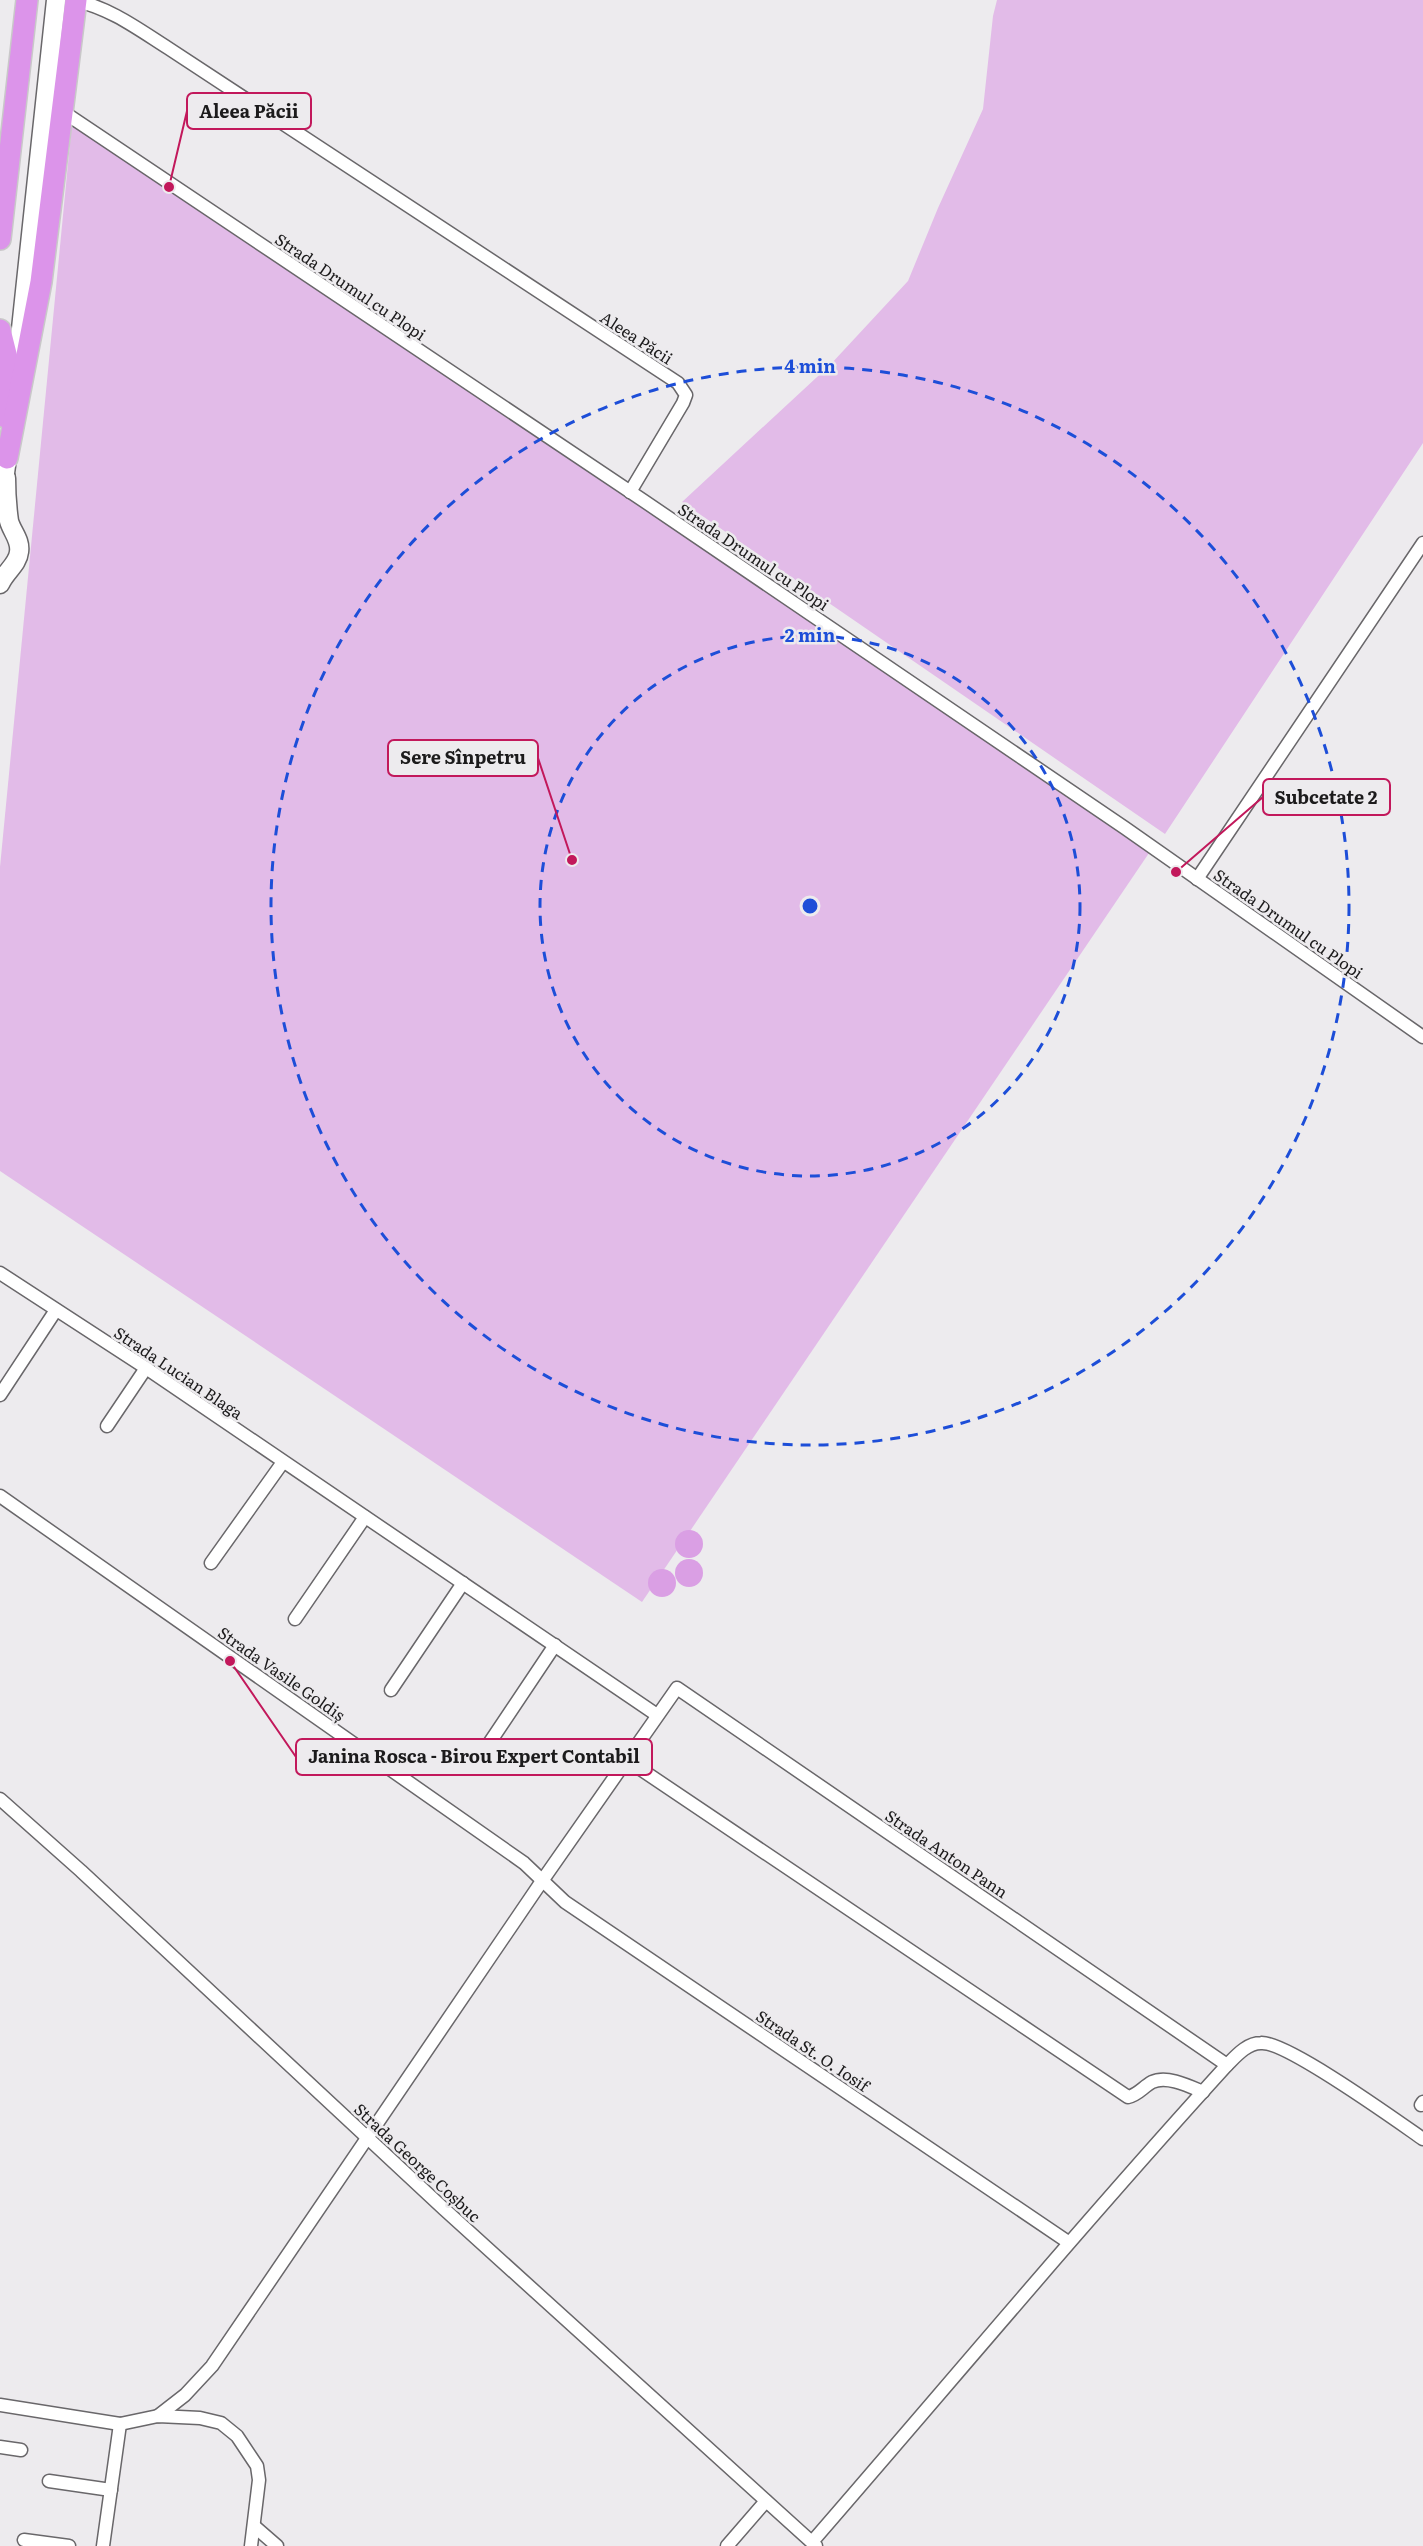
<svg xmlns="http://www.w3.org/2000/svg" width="1423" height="2546" viewBox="0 0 1423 2546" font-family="Literata,serif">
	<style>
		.grass { fill: #e2bbe8 }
		.water { fill: #da9fe4 }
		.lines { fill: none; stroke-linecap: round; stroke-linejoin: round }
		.minor-casing { stroke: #69676a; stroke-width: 15 }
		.secondary-casing { stroke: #69676a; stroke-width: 21 }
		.trunk-casing { stroke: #c9c8c9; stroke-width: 24 }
		.minor { stroke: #fff; stroke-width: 12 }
		.secondary { stroke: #fff; stroke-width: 18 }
		.trunk { stroke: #dc94ea; stroke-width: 21 }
		.ring { fill: none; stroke: #1d4ed8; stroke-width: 3; stroke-dasharray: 10 8 }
		.labels { text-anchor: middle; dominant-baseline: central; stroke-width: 5; stroke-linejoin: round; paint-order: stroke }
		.street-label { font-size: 16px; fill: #1c1b1c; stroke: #edebee }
		.centre { fill: #1d4ed8; stroke: #edebee; stroke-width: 3 }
		.ring-label { font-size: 18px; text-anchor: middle; font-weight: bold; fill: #1d4ed8; stroke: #edebee; stroke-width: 5; stroke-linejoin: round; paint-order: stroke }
		.leader { fill: none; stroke: #c2185b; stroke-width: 2 }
		.callout-dot { fill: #c2185b; stroke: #edebee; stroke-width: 2 }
		.callout { fill: #edebee; stroke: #c2185b; stroke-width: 2 }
		.callout-label { font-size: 18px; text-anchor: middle; font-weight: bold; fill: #1c1b1c }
	</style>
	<rect width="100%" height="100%" fill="#edebee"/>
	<g class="grass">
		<path d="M 997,0 L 1423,0 L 1423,443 L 1165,834 L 682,502 L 830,365 L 908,281 L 938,208 L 983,109 L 993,16 Z"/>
		<path d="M 73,112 L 1149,853 L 642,1602 L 0,1171 L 0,867 Z"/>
	</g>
	<g class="water">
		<circle cx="689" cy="1544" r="14"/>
		<circle cx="689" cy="1573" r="14"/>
		<circle cx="662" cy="1583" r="14"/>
	</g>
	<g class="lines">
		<defs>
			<g id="minor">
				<path d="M 76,1 C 109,7 141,31 168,48 L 678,383 L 686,395 L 683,403 L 630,492"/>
				<path d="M 62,111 L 644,501 L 1125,828 L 1423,1037"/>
				<path d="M 1197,879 L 1423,543"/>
				<path d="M 0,1273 L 146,1368 L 657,1715"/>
				<path d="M 0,1395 L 56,1310"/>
				<path d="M 107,1426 L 146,1368"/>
				<path d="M 0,1496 L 524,1863 L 565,1902 L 1068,2242"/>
				<path d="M 211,1563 L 283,1462"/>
				<path d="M 295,1619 L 365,1517"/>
				<path d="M 391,1690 L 463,1583"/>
				<path d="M 480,1757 L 555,1645"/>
				<path d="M 627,1760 L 1128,2097 C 1138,2095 1143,2087 1152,2082 C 1167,2075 1189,2086 1203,2092"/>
				<path d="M 0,1799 L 81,1871 L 444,2209 L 816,2546"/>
				<path d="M 1421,2105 L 1423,2102"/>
				<path d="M 0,2405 L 120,2424 L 158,2416 L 200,2418 L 221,2423 L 237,2436 L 257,2466 L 259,2480 L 251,2546"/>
				<path d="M 158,2416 L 185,2395 L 212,2366 L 542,1881 L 677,1688 L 1227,2065"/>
				<path d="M 0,2447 L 21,2450"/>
				<path d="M 49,2481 L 111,2490"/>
				<path d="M 254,2526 L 277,2546"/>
				<path d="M 24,2540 L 69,2546"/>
				<path d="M 812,2542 C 950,2383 1085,2221 1227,2065 C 1236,2056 1247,2043 1261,2043 C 1286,2041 1397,2121 1423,2139"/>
				<path d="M 103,2546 L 120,2424"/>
				<path d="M 727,2546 L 766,2501"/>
			</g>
			<g id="secondary">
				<path d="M 18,357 L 56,0"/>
				<path d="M 0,492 L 5,473 L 9,444"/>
				<path d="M 0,584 C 5,572 18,564 19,552 C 21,540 12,532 9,521 C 7,507 6,492 6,478"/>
			</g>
			<g id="trunk">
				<path d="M 0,239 L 27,0"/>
				<path d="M 0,330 L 7,358 L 7,418"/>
				<path d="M 7,458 L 41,282 L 76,0"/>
			</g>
		</defs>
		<use href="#minor" class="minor-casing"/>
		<use href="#secondary" class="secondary-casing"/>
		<use href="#trunk" class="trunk-casing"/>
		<use href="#minor" class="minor"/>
		<use href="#secondary" class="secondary"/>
		<use href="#trunk" class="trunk"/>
	</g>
	<g class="ring">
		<circle cx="810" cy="906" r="270"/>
		<circle cx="810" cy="906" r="539"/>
	</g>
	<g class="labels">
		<g class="street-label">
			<text transform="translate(351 286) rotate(34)">Strada Drumul cu Plopi</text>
			<text transform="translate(637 337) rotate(33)">Aleea Păcii</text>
			<text transform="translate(754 556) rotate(34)">Strada Drumul cu Plopi</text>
			<text transform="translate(1289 923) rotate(35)">Strada Drumul cu Plopi</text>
			<text transform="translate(179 1372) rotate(34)">Strada Lucian Blaga</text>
			<text transform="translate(282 1673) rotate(35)">Strada Vasile Goldiș</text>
			<text transform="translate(947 1853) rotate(34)">Strada Anton Pann</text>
			<text transform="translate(813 2050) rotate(34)">Strada St. O. Iosif</text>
			<text transform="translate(418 2162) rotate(43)">Strada George Coșbuc</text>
		</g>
	</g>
	<circle cx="810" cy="906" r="9" class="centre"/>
	<g class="ring-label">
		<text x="810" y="373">4 min</text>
		<text x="810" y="642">2 min</text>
	</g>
	<path class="leader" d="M169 187L187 111M572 860L538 758M1176 872L1263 797M230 1661L296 1757"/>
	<g class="callout-dot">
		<circle cx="169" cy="187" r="6"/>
		<circle cx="572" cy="860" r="6"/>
		<circle cx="1176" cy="872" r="6"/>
		<circle cx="230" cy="1661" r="6"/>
	</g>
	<g class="callout">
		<rect x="187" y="93" width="124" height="36" rx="6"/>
		<rect x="388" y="740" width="150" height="36" rx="6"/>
		<rect x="1263" y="779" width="127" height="36" rx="6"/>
		<rect x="296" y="1739" width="356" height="36" rx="6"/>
	</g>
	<g class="callout-label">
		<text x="249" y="118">Aleea Păcii</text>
		<text x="463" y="764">Sere Sînpetru</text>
		<text x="1326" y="804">Subcetate 2</text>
		<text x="474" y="1763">Janina Rosca - Birou Expert Contabil</text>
	</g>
</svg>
